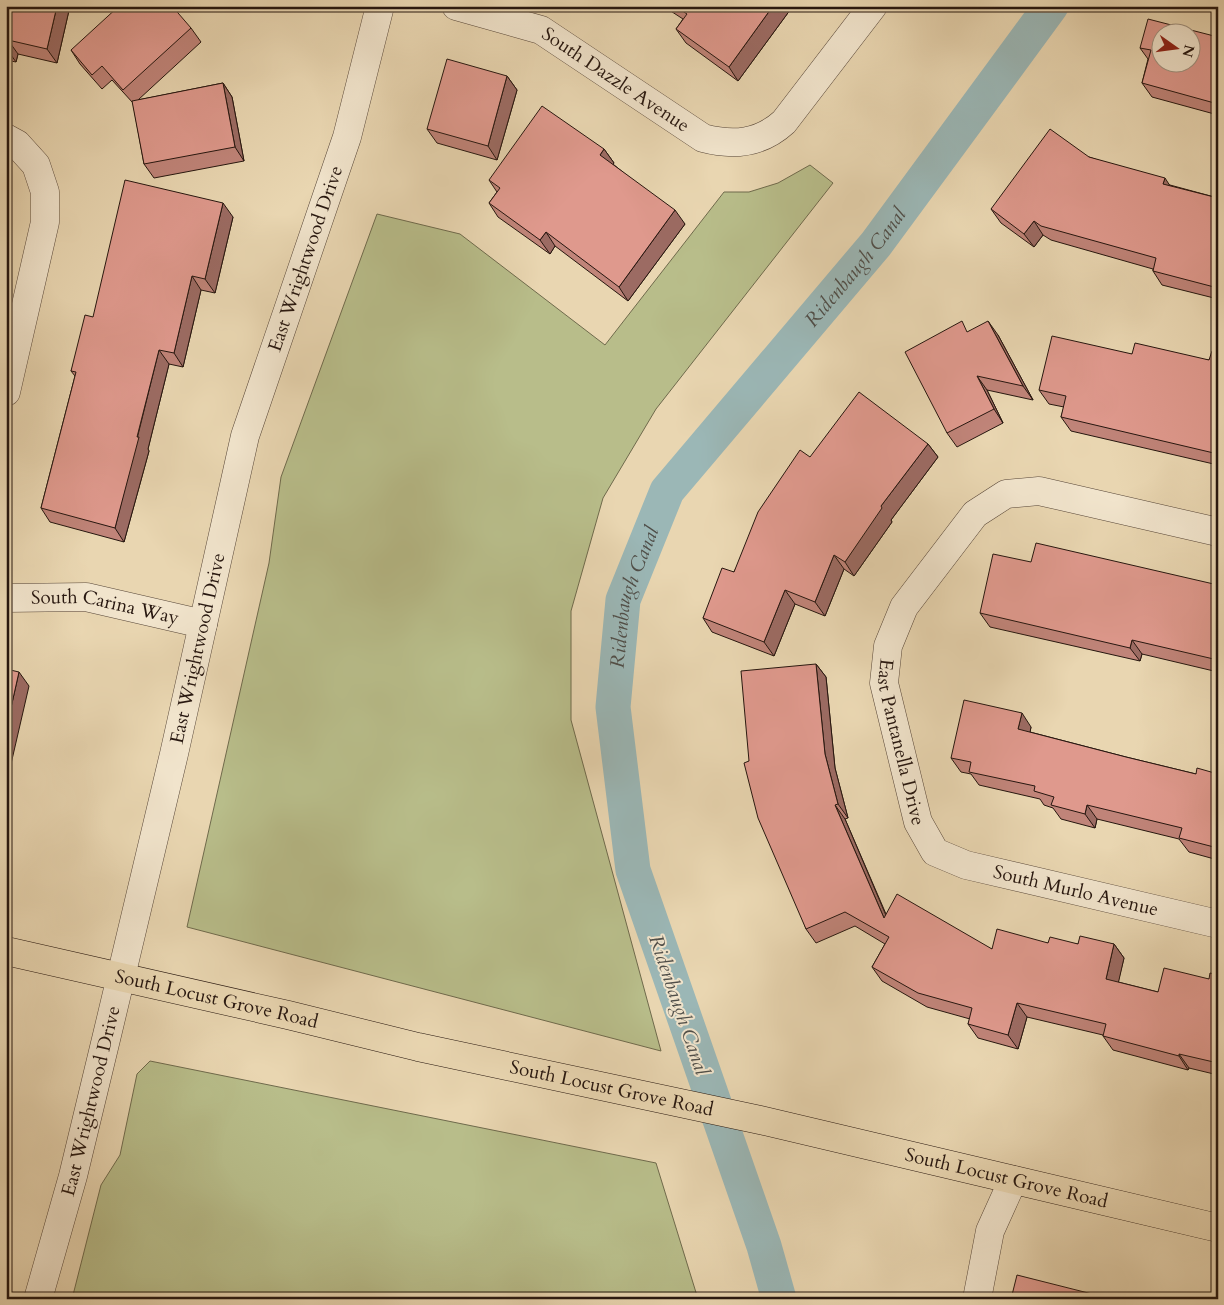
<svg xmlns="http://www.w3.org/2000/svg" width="1224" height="1305" viewBox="0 0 1224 1305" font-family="Cardo,serif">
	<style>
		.green { fill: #b8bd8a; stroke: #6f6a4c }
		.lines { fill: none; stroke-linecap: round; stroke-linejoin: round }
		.canal { stroke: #9bb7b6; stroke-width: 35 }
		.minor-casing { stroke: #574638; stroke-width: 29 }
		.major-casing { stroke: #26160f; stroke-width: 29 }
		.minor { stroke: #f1e4cc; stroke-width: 28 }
		.major { stroke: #e9d6b1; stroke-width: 28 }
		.wall { fill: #c08479; stroke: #26160f }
		.shaded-wall { fill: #9c6b63; stroke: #26160f }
		.building { fill: #df998d; stroke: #26160f; fill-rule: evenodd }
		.labels { text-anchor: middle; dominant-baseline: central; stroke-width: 4; stroke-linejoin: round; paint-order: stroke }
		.street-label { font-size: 19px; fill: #26160f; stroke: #f1e4cc }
		.water-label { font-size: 20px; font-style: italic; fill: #4f4e49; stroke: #f1e4cc }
	</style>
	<rect width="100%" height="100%" fill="#e9d6b1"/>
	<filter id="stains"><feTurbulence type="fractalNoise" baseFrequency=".004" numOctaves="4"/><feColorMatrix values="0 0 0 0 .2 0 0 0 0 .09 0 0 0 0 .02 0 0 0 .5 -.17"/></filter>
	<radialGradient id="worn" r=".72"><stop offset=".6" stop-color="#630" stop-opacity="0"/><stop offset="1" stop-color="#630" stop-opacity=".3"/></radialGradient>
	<g class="green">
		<path d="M 810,165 L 833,183 L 656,409 L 603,498 L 571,611 L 571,720 L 661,1051 L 187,927 L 269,563 L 281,477 L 377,214 L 460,234 L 605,345 L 724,192 L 749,192 L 778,183 Z"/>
		<path d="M 150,1061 L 656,1163 L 698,1299 L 72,1299 L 101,1185 L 120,1155 L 137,1074 Z"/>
	</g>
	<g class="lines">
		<path class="canal" id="s1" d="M 779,1299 L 764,1246 L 633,870 L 613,707 L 623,600 L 667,491 L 876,244 L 1051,6"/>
		<defs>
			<g id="minor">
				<path id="s2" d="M 456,6 L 541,30 L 703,138 C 733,146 760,144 784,122 L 873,6"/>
				<path d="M 6,138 L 17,144 L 36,165 L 45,192 L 45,222 L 6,392"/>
				<path id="s3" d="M 1218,532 L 1039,491 L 1006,494 L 975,514 L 904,607 L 888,646 L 884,683 L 918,822 L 935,852 L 966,865 L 1218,924"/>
				<path id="s4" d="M 6,598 L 86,597 L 203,624"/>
				<path id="s5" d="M 38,1299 L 73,1176 L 108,1031 L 174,754 L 245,436 L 347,137 L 380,6"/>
				<path d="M 977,1299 L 990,1231 L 1013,1180"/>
			</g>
			<g id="major">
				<path id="s6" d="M 6,951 L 288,1015 L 418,1047 L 760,1120 L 1218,1228"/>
			</g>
		</defs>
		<use href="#minor" class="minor-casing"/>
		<use href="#major" class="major-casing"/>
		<use href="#minor" class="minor"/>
		<use href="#major" class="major"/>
	</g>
	<g class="wall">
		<path d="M 6,6 L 70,6 L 57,63 L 18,54 L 16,62 L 6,60 Z"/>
		<path d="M 663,6 L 793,6 L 738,81 L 686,43 L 676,29 L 683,19 Z"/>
		<path d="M 191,28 L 201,42 L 138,100 L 223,83 L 232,97 L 244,161 L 154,178 L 144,164 L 133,103 L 112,80 L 102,89 L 80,64 L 71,50 Z"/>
		<path d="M 1218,37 L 1218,115 L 1152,97 L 1142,83 L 1148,59 L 1140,48 Z"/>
		<path d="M 507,76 L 517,90 L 497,160 L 437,143 L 427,129 Z"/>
		<path d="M 604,149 L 614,163 L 613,164 L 685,224 L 628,301 L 555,246 L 550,254 L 498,217 L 489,203 L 497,192 L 489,180 Z"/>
		<path d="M 1089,157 L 1170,185 L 1218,198 L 1218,299 L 1162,285 L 1153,271 L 1153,269 L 1051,240 L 1043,235 L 1034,247 L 1001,223 L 991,209 Z"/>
		<path d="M 233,217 L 215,293 L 201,290 L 183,367 L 169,364 L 148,449 L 149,451 L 124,542 L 50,522 L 41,508 L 75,376 L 71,371 L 93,317 Z"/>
		<path d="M 969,331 L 998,335 L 1033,400 L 987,390 L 1003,423 L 957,447 L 947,433 Z"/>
		<path d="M 1218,352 L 1218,465 L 1071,431 L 1061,417 L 1064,407 L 1049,404 L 1039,390 L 1132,354 L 1209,360 Z"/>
		<path d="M 928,444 L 938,457 L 891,520 L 892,522 L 854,576 L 844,569 L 825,616 L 795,604 L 774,656 L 712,632 L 703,618 L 810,457 Z"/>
		<path d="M 1218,585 L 1218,672 L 1142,654 L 1140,661 L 990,627 L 980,613 Z"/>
		<path d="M 816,664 L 826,677 L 835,768 L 848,818 L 845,819 L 886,914 L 992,949 L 1048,943 L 1078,944 L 1114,944 L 1124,958 L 1118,982 L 1158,992 L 1209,979 L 1218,975 L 1218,1075 L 1189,1068 L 1188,1070 L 1113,1050 L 1103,1036 L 1103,1035 L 1027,1017 L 1018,1049 L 978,1038 L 968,1024 L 970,1019 L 927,1007 L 882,981 L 872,967 L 885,944 L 855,926 L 816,943 L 806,929 L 749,761 Z"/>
		<path d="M 1031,727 L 1030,732 L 1126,757 L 1196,774 L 1218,774 L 1218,860 L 1189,852 L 1179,839 L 1097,819 L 1095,828 L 1061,819 L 1053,808 L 1044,805 L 1040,799 L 979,785 L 971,774 L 961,772 L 951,758 Z"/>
	</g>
	<g class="shaded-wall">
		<path d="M 57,6 L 70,6 L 57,63 L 47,49 Z"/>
		<path d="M 773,6 L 793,6 L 738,81 L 729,67 Z"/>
		<path d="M 8,40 L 18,54 L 16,62 L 6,48 Z"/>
		<path d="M 507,76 L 517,90 L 497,160 L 488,146 Z"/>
		<path d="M 223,83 L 232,97 L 244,161 L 235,147 Z"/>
		<path d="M 604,149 L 614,163 L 610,169 L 600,155 Z"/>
		<path d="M 1165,178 L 1174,192 L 1163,184 Z"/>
		<path d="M 223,203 L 233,217 L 215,293 L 205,279 Z"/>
		<path d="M 675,210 L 685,224 L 628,301 L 619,287 Z"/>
		<path d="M 1034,221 L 1043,235 L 1034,247 L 1024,234 Z"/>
		<path d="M 546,232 L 555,246 L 550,254 L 540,240 Z"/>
		<path d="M 192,276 L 201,290 L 183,367 L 174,353 Z"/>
		<path d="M 988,321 L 998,335 L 1033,400 L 1023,386 Z"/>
		<path d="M 159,350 L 169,364 L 148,449 L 149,451 L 124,542 L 115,528 Z"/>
		<path d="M 977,376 L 987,390 L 1003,423 L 994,409 Z"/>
		<path d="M 928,444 L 938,457 L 891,520 L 892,522 L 854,576 L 845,562 L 881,506 Z"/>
		<path d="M 834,555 L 844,569 L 825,616 L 815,602 Z"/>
		<path d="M 785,590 L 795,604 L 774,656 L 764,642 Z"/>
		<path d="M 1132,640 L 1142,654 L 1140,661 L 1130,648 Z"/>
		<path d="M 816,664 L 826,677 L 835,768 L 848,818 L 838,804 L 825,754 Z"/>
		<path d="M 19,672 L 29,686 L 8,777 L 6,774 L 6,730 Z"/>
		<path d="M 1022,713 L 1031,727 L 1028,743 L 1018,729 Z"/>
		<path d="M 835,805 L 845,819 L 893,932 L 884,918 Z"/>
		<path d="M 1087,805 L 1097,819 L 1095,828 L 1085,814 Z"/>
		<path d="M 1218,834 L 1218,853 L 1214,847 Z"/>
		<path d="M 1114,944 L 1124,958 L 1116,993 L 1106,979 Z"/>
		<path d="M 1017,1003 L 1027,1017 L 1018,1049 L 1008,1035 Z"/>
		<path d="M 1179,1054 L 1189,1068 L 1188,1070 L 1179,1056 Z"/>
	</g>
	<g class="building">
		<path d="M 6,6 L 57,6 L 47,49 L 8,40 L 6,48 Z"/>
		<path d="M 119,6 L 172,6 L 191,28 L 123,90 L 102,66 L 92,75 L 71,50 Z"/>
		<path d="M 675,6 L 773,6 L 729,67 L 676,29 L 687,14 Z"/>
		<path d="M 1148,19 L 1218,37 L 1218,104 L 1142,83 L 1151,50 L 1140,48 ZM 1162,32 L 1192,32 L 1192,62 L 1162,62 Z"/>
		<path d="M 447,59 L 507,76 L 488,146 L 427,129 Z"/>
		<path d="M 223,83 L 235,147 L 144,164 L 132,101 Z"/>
		<path d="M 542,106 L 604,149 L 600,155 L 675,210 L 619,287 L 546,232 L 540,240 L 489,203 L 500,188 L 489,180 Z"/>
		<path d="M 1050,129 L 1089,157 L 1165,178 L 1163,184 L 1218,198 L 1218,288 L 1153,271 L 1156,258 L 1041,226 L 1034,221 L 1024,234 L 991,209 Z"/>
		<path d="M 125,180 L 223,203 L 205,279 L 192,276 L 174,353 L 159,350 L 137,437 L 139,437 L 115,528 L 41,508 L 76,372 L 71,371 L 85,315 L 93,317 Z"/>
		<path d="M 962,321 L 967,332 L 988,321 L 1023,386 L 977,376 L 994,409 L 947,433 L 905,352 Z"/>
		<path d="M 1052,336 L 1132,354 L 1135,343 L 1209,360 L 1212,351 L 1218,352 L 1218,454 L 1061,417 L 1066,396 L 1039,390 Z"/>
		<path d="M 859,392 L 928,444 L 881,506 L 882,508 L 845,562 L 834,555 L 815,602 L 785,590 L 764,642 L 703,618 L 722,568 L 734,572 L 758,512 L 800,450 L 810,457 Z"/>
		<path d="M 1036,543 L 1218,585 L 1218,660 L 1132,640 L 1130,648 L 980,613 L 993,554 L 1031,562 Z"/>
		<path d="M 816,664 L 825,754 L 838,804 L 835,805 L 884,918 L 897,894 L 992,949 L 997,929 L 1048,943 L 1050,937 L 1078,944 L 1080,936 L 1114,944 L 1106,979 L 1158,992 L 1164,968 L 1209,979 L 1210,973 L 1218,975 L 1218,1063 L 1179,1054 L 1179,1056 L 1103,1036 L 1106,1024 L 1017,1003 L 1008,1035 L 968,1024 L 972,1008 L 918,993 L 872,967 L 889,937 L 845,912 L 806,929 L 758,818 L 744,763 L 749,761 L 741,671 Z"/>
		<path d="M 6,669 L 19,672 L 6,730 Z"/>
		<path d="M 964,700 L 1022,713 L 1018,729 L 1126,757 L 1196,774 L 1197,768 L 1218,774 L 1218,834 L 1214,847 L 1179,838 L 1182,828 L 1087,805 L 1085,814 L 1051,805 L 1054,797 L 1034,791 L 1035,786 L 969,772 L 971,762 L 951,758 Z"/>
		<path d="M 1017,1275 L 1112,1299 L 1011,1299 Z"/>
	</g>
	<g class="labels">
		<g class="street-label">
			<text stroke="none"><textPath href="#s2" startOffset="178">South Dazzle Avenue</textPath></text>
			<text stroke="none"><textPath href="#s5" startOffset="1075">East Wrightwood Drive</textPath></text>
			<text stroke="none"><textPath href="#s4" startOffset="100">South Carina Way</textPath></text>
			<text stroke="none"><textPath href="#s5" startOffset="670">East Wrightwood Drive</textPath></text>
			<text stroke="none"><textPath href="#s3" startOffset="511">East Pantanella Drive</textPath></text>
			<text stroke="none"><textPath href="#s3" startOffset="774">South Murlo Avenue</textPath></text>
			<text stroke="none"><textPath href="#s6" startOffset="216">South Locust Grove Road</textPath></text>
			<text stroke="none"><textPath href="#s6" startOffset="621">South Locust Grove Road</textPath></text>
			<text stroke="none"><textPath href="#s5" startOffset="205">East Wrightwood Drive</textPath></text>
			<text stroke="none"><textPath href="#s6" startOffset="1026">South Locust Grove Road</textPath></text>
		</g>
		<g class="water-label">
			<text stroke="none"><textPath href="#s1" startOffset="1135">Ridenbaugh Canal</textPath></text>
			<text stroke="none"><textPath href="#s1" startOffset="730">Ridenbaugh Canal</textPath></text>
			<text transform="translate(679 1005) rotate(71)">Ridenbaugh Canal</text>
		</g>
	</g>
	<rect width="1224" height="1305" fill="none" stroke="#e9d6b1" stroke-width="25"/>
	<rect x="8" y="8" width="1209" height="1290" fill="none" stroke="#26160f" stroke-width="2.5"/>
	<rect x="12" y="12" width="1199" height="1280" fill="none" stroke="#26160f"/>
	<g transform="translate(1176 48) rotate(104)"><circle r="24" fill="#f1e4cc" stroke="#a09280"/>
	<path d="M0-4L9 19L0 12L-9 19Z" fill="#8f2418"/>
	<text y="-8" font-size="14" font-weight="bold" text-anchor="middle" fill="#26160f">N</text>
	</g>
	<rect width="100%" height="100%" filter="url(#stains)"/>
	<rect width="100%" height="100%" fill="url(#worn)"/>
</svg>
